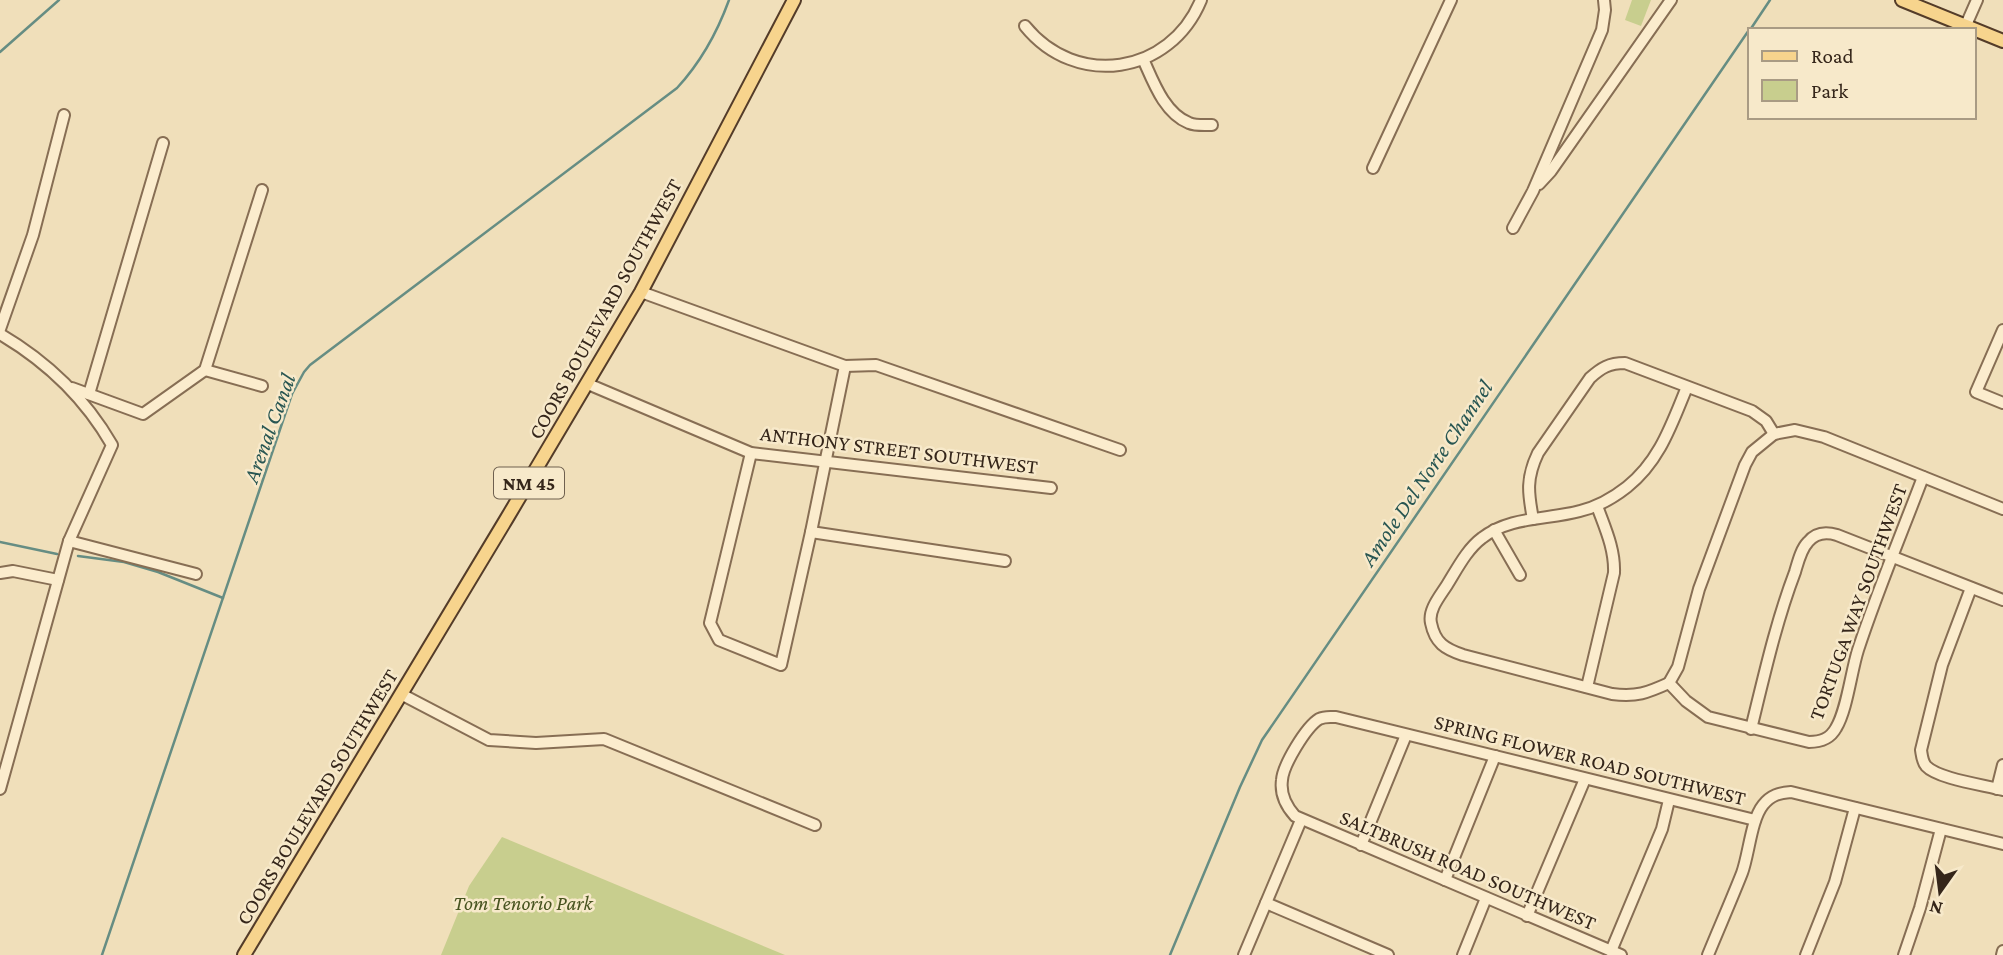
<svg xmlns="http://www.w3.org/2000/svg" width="2003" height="955" viewBox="0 0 2003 955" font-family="'Crimson Pro',serif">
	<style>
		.green { fill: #c8ce8e }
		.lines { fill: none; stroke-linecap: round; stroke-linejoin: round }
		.stream { stroke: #668d83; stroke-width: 2.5 }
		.minor-casing { stroke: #876e54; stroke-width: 14 }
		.major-casing { stroke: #543c29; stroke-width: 16 }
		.minor { stroke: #fbeccd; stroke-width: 10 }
		.major { stroke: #f7d48d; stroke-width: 12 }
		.labels { text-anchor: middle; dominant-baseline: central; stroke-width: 5; stroke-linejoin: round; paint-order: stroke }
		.shield { fill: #f7e9ca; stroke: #6f604f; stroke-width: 2 }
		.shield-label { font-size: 19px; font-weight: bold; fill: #35261a }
		.street-label { font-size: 21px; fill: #35261a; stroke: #f7e9ca }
		.park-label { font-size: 21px; font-style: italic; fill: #47531f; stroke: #f7e9ca }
		.water-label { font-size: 23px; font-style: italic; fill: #285652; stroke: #f7e9ca }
	</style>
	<rect width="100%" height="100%" fill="#f0dfba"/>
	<g class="green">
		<path d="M 1632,0 L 1651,0 L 1641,26 L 1625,20 Z"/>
		<path d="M 502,837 L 785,955 L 441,955 L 469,886 Z"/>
	</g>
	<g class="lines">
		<g class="stream">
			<path d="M 1750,30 L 1770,0"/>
			<path d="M 0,52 L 59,0"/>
			<path d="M 0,542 L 57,554"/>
			<path d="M 78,556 L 124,562 L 158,572 L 223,598"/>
			<path d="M 102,955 L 292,394 L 304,372 L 310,365 L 677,88 C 701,62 717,33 729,0"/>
			<path d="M 1170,955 L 1240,787 L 1262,740 L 1749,30"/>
		</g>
		<defs>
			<g id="minor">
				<path d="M 1966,25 L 1977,0"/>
				<path d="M 1025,26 C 1076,89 1170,75 1201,0"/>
				<path d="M 1143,59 C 1153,81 1164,113 1189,123 C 1196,126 1205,125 1212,125"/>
				<path d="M 1373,168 L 1451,0"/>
				<path d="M 1539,184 L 1551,171 L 1671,0"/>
				<path d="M 1513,228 L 1533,191 L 1602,30 L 1605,10 L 1604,0"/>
				<path d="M 641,292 L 845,366 L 876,365 L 1120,450"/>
				<path d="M 0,329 L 33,235 L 64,115"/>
				<path d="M 2003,330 L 1976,392 L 2003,403"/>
				<path d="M 0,334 C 46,361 85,398 112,445 L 69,541 L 0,789"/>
				<path d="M 205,370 L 262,386"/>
				<path d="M 588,384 L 751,453 L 1051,488"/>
				<path d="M 72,388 L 143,414 L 205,370 L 262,190"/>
				<path d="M 89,394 L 163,143"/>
				<path d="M 751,453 L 710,623 L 719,640 L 781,665 L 811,532 L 845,366"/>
				<path d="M 1533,519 C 1528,493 1526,478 1538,453 L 1590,378 C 1601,368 1609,363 1625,363 L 1752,411 L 1766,421 L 1774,434 L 1795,430 L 1824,437 L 2003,509"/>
				<path d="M 1494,530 L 1520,575"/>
				<path d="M 811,532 L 1005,561"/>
				<path d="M 69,541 L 196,574"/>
				<path d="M 0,573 L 13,571 L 58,580"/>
				<path d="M 1971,588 L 1942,665 L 1921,750 C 1922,756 1922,761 1926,766 C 1938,779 1985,785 2003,790"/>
				<path d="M 1669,683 C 1647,693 1637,697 1612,694 L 1463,655 C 1445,649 1435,643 1431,623 C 1428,610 1440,596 1447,585 C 1457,569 1467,549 1482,538 C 1510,516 1547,520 1580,511 C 1597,507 1613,498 1627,487 C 1660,461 1672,423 1687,387"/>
				<path d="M 1669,683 L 1686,701 L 1708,717 L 1809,742 C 1821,742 1830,739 1836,728 C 1847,710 1851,672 1858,650 C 1877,592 1901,535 1923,477"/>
				<path d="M 1669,683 L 1678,667 L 1699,589 L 1745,465 L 1752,452 L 1774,434"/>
				<path d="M 1587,687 L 1614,573 C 1615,549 1605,528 1597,506"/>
				<path d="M 401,694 L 489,740 L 536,743 L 604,739 L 815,825"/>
				<path d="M 1751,729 C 1764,676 1776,622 1795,572 C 1798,562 1801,549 1808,542 C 1816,532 1827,532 1837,535 L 2003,600"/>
				<path d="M 1997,789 L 2003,765"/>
				<path d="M 1361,845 L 1406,735"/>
				<path d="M 1445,880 L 1495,756"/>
				<path d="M 1266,903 L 1388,955"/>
				<path d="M 1527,916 L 1585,779"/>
				<path d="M 1611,951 L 1662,829 L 1669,800"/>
				<path d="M 1244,955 L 1301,820"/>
				<path d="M 1463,955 L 1486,898"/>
				<path d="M 1621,955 L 1295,816 C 1286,806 1280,794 1282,780 C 1283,765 1306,727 1319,719 C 1325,716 1329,717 1336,717 L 1755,820"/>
				<path d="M 1708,955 C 1719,928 1731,901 1742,873 C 1749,854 1751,820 1763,805 C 1771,795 1779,793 1791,792 L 2003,844"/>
				<path d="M 1806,955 L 1835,882 L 1855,808"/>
				<path d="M 1904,955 L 1920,908 L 1941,829"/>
				<path d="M 2002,955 L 2003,951"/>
			</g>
			<g id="major">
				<path d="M 1902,0 L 2003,41"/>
				<path d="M 244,955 L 507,518 L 641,292 L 794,0"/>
			</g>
		</defs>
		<use href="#minor" class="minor-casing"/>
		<use href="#major" class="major-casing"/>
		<use href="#minor" class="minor"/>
		<use href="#major" class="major"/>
	</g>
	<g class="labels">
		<rect class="shield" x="494" y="467.5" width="70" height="31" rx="5"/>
		<g class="shield-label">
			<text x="529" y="483">NM 45</text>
		</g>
		<g class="street-label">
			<text transform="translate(605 309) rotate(-61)">COORS BOULEVARD SOUTHWEST</text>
			<text transform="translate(899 450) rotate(7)">ANTHONY STREET SOUTHWEST</text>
			<text transform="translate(1858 602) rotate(-70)">TORTUGA WAY SOUTHWEST</text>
			<text transform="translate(1590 760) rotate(14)">SPRING FLOWER ROAD SOUTHWEST</text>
			<text transform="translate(317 797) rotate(-59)">COORS BOULEVARD SOUTHWEST</text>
			<text transform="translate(1468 870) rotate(23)">SALTBRUSH ROAD SOUTHWEST</text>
		</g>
		<g class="park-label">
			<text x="523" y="903">Tom Tenorio Park</text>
		</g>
		<g class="water-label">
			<text transform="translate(269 428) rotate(-70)">Arenal Canal</text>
			<text transform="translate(1426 473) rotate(-56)">Amole Del Norte Channel</text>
		</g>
	</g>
	<rect x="1748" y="28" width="228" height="91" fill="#f7e9ca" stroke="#a99b84" stroke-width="2"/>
	<rect x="1762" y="51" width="35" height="10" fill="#f7d48d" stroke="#a99b84" stroke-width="2"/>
	<text x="1811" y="63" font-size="21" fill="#35261a">Road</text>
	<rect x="1762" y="80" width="35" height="21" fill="#c8ce8e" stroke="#a99b84" stroke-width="2"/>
	<text x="1811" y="98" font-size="21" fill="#35261a">Park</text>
	<g transform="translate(1940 892) rotate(194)" stroke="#f7e9ca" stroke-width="5" paint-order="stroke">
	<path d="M0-5L12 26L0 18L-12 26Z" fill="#35261a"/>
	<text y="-10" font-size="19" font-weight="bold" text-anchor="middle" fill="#35261a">N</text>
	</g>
</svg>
